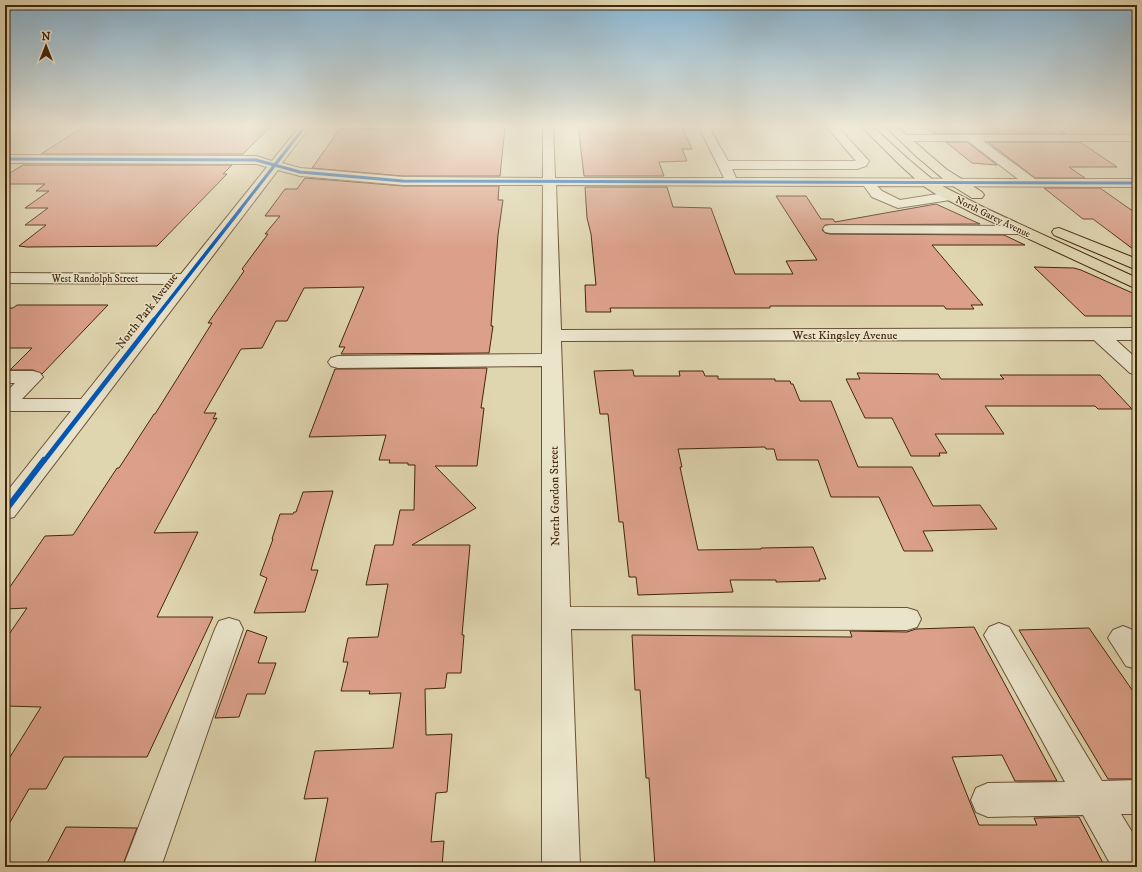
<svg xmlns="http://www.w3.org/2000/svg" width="1142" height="872" viewBox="0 0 1142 872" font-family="'IM FELL DW Pica',serif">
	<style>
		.building { fill: #dca08a; stroke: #44260d }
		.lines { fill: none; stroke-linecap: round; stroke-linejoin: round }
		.minor-casing { stroke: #6b5236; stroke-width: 2 }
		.major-casing { stroke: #44260d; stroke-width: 2 }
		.minor { fill: #eae4cb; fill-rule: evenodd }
		.major { fill: #dfd5af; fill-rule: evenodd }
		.cycleway-far3-casing { stroke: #eae4cb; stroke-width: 4.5 }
		.cycleway-far2-casing { stroke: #eae4cb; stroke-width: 5.5 }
		.cycleway-far1-casing { stroke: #eae4cb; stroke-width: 7 }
		.cycleway-casing { stroke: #eae4cb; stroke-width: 8 }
		.cycleway-far3 { stroke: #0057b8; stroke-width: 3 }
		.cycleway-far2 { stroke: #0057b8; stroke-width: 3.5 }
		.cycleway-far1 { stroke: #0057b8; stroke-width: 4.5 }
		.cycleway { stroke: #0057b8; stroke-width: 6 }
		.labels { text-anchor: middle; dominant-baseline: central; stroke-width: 3; stroke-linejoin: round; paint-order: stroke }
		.far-street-label { font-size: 10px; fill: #44260d; stroke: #eae4cb }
		.street-label { font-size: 12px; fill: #44260d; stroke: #eae4cb }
	</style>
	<rect width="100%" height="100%" fill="#dfd5af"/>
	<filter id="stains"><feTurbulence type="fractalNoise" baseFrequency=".005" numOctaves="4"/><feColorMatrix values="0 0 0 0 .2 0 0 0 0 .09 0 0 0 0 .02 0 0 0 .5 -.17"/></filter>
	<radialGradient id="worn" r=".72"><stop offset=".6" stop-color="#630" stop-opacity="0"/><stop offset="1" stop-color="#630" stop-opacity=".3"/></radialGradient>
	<g class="building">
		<path d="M 135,125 L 272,125 L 243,154 L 41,154 L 83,127 L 133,126 Z"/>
		<path d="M 578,125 L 672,125 L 672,127 L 682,127 L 692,149 L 682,149 L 687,161 L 659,162 L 664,176 L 584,176 Z"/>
		<path d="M 923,125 L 1052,125 L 1066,134 L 935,134 Z"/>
		<path d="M 505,127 L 500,176 L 403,176 L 312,168 L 340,129 Z"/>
		<path d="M 946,142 L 967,142 L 997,165 L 972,163 Z"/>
		<path d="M 988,142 L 1080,142 L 1117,167 L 1069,167 L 1085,178 L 1035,178 Z"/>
		<path d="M 23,165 L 232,165 L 223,174 L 227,174 L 157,246 L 27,247 L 19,246 L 46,225 L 25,225 L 48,208 L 25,208 L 49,191 L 36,191 L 45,184 L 5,184 L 5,176 Z"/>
		<path d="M 305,178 L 403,186 L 499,186 L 498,200 L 503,200 L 498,235 L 491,326 L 493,326 L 489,353 L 341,354 L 345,347 L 339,347 L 364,287 L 304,288 L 287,321 L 276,321 L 262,348 L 241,349 L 204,413 L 216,413 L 213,419 L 217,418 L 154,533 L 198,532 L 157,617 L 213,617 L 147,757 L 64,757 L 46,789 L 29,789 L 5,831 L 5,757 L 10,757 L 41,707 L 5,706 L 5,640 L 27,608 L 5,609 L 5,594 L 45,536 L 73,535 L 117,468 L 119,468 L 154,414 L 155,414 L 212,323 L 208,323 L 244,271 L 242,269 L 268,234 L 265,234 L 280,216 L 265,216 L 285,189 L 297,189 Z"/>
		<path d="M 585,187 L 667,187 L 673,207 L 711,208 L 735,274 L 793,274 L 786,261 L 817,260 L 776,196 L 806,196 L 821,219 L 833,219 L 835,222 L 936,204 L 980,224 L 825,225 L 822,230 L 825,233 L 830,234 L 1004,235 L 1025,245 L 932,245 L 983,305 L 971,305 L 974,309 L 946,309 L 944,306 L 770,306 L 770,308 L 610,308 L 611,312 L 586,312 L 585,285 L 596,285 L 591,234 L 587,218 Z"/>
		<path d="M 1044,188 L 1100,188 L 1137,214 L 1137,252 L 1093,219 L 1083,219 Z"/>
		<path d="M 1034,267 L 1074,268 L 1081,270 L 1137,295 L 1137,316 L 1085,316 Z"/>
		<path d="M 17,305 L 108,305 L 42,374 L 33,370 L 10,370 L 32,348 L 5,348 L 5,308 L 13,308 Z"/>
		<path d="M 487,368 L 481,408 L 484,408 L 477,466 L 435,466 L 476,508 L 412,545 L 470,545 L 462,635 L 464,635 L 461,673 L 447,673 L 445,688 L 425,689 L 426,735 L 452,734 L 447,792 L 436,793 L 431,842 L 444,841 L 442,867 L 314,867 L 328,798 L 304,799 L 315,751 L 393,748 L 401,693 L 369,694 L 370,691 L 341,691 L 348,662 L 343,662 L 348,638 L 378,637 L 388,584 L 366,585 L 375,545 L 393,545 L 400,510 L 414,510 L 415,465 L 408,465 L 408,463 L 389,463 L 390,460 L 379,460 L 386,435 L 309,437 L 335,369 Z"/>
		<path d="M 633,370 L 634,376 L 680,376 L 679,371 L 703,371 L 705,376 L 718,376 L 718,379 L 775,379 L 775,381 L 790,381 L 791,384 L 793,384 L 800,401 L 831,401 L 858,467 L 912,467 L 933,506 L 980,505 L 997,529 L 923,531 L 933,551 L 904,551 L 879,497 L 831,497 L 818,460 L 777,460 L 774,449 L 766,449 L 765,447 L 678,449 L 682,467 L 680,467 L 698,550 L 761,549 L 761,548 L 813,547 L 826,579 L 819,579 L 820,581 L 776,582 L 776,580 L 730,580 L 733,592 L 638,595 L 636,577 L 629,577 L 623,522 L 619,522 L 608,414 L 600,414 L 594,371 Z"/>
		<path d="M 857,373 L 938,374 L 941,379 L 1004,379 L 1000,375 L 1100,375 L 1132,409 L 1098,409 L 1095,406 L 985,406 L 1004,434 L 935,434 L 947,453 L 939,453 L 940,456 L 911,456 L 892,418 L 865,418 L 846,379 L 860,379 Z"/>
		<path d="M 333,491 L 311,570 L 318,570 L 305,612 L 254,613 L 267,578 L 260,575 L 273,539 L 272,539 L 280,514 L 293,514 L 294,512 L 296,512 L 303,492 Z"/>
		<path d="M 974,627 L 1057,781 L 1015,781 L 1002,755 L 952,757 L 979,825 L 1037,825 L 1034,818 L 1079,817 L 1105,867 L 655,867 L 649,778 L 646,778 L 640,690 L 635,690 L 632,635 L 852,637 L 850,631 L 907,632 L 916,629 Z"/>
		<path d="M 1089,628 L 1137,697 L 1137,779 L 1108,779 L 1019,630 Z"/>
		<path d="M 247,630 L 267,637 L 258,663 L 276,663 L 265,694 L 247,694 L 239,717 L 215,718 Z"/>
		<path d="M 66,827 L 137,828 L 122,867 L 45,867 Z"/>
	</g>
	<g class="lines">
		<defs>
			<g id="minor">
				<path d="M 301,125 L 311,125 L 282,163 L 300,168 L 403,177 L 543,178 L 543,125 L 553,125 L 555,178 L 724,178 L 698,125 L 708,125 L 728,161 L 856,161 L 825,125 L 836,125 L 869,161 L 866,166 L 857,169 L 732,169 L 736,178 L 1018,179 L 968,141 L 904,141 L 900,140 L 898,138 L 900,136 L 904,135 L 1137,135 L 1137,141 L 983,141 L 1035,179 L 1137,179 L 1137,187 L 877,186 L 882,191 L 900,200 L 950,192 L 955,193 L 957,196 L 955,199 L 950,200 L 898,208 L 872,197 L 864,186 L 556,185 L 561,330 L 1137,328 L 1137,340 L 1116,340 L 1137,359 L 1137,375 L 1130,373 L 1094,340 L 561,341 L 570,607 L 907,608 L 917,611 L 921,619 L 917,627 L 907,630 L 571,629 L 580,867 L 542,867 L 542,366 L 338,368 L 331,366 L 328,362 L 331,358 L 338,356 L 542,354 L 543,185 L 403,185 L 300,176 L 278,170 L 14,517 L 5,519 L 5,494 L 71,411 L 5,411 L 5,393 L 15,383 L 5,383 L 5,371 L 33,371 L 40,373 L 43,377 L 22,399 L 81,399 L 173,284 L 5,283 L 5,273 L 181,274 L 267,167 L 256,164 L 5,163 L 5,155 L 256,156 L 272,161 Z"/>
				<path d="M 830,225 L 1021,226 L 1026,227 L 1028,230 L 1026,233 L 1021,234 L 830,233 L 825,232 L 823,229 L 825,226 Z"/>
				<path d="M 229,618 L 239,621 L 243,629 L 161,867 L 123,867 L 215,629 L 219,621 Z"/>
				<path d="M 999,623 L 1009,627 L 1102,781 L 1137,780 L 1137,814 L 1121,814 L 1137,840 L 1137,867 L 1112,867 L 1083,815 L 988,817 L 976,812 L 971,800 L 976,788 L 988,783 L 1065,782 L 984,635 L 989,627 Z"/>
				<path d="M 1123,626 L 1133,630 L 1137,635 L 1137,669 L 1126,666 L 1108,638 L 1113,630 Z"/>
			</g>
			<g id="major">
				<path d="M 860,125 L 871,125 L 908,159 L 932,179 L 944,187 L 985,208 L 1137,278 L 1137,289 L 975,214 L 934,193 L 922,185 L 900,165 Z"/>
				<path d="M 884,125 L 895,125 L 946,169 L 982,192 L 984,195 L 982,198 L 972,198 L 948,183 L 916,156 Z"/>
				<path d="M 1059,228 L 1137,259 L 1137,270 L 1054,235 L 1052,232 L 1054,229 Z"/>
			</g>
		</defs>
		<use href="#minor" class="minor-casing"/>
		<use href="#major" class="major-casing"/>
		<use href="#minor" class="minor"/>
		<use href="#major" class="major"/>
		<defs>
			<g id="cycleway-far3">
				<path d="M 5,159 L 256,160 L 300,172 L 403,181 L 1137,183"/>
				<path d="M 239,211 L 306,125"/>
			</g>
			<path id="cycleway-far2" d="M 153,321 L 240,210"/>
			<path id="cycleway-far1" d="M 44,461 L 154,320"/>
			<path id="cycleway" d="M 5,511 L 44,460"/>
		</defs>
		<use href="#cycleway-far3" class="cycleway-far3-casing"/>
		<use href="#cycleway-far2" class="cycleway-far2-casing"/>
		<use href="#cycleway-far1" class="cycleway-far1-casing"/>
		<use href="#cycleway" class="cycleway-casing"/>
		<use href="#cycleway-far3" class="cycleway-far3"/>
		<use href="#cycleway-far2" class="cycleway-far2"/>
		<use href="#cycleway-far1" class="cycleway-far1"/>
		<use href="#cycleway" class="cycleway"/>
	</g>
	<linearGradient id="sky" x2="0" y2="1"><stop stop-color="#87b5d3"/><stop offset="0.51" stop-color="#f1ecdb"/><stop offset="1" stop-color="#f1ecdb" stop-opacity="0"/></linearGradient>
	<rect width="1142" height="247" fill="url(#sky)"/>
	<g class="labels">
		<g class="far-street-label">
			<text transform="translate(993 217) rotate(26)">North Garey Avenue</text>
			<text x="95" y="279">West Randolph Street</text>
		</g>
		<g class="street-label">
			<text transform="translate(147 311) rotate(-52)">North Park Avenue</text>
			<text x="845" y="335">West Kingsley Avenue</text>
			<text transform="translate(555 496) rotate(-91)">North Gordon Street</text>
		</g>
	</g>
	<rect width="1142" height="872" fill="none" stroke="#dfd5af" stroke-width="20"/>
	<rect x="6" y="6" width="1130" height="860" fill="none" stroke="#44260d" stroke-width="2"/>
	<rect x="10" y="10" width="1122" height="852" fill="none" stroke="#44260d"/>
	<g transform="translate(46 46)" stroke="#eae4cb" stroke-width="3" paint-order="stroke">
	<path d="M0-3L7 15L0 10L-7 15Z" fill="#44260d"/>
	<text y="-6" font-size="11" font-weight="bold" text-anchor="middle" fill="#44260d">N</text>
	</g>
	<rect width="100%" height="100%" filter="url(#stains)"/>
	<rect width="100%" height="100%" fill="url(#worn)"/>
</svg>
